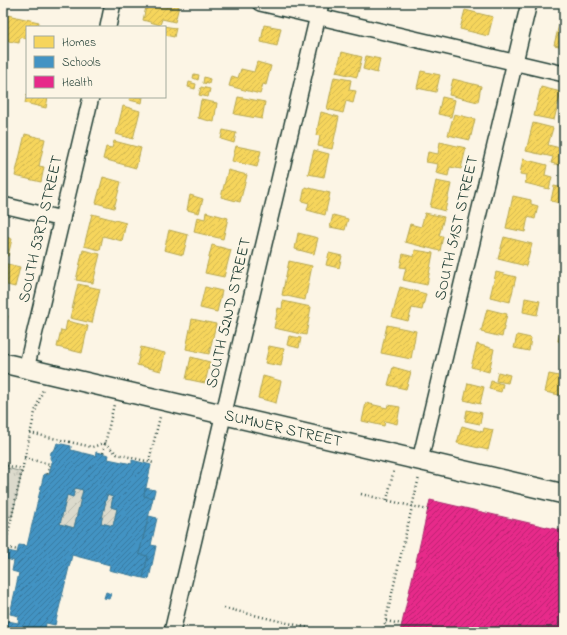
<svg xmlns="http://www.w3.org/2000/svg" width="567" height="635" viewBox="0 0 567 635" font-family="'Indie Flower',sans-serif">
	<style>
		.park { fill: url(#park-tufts); stroke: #7e8c80 }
		.garden { fill: url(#garden-furrows); stroke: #7e8c80 }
		.homes { fill: url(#homes-hatch); stroke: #b6a750 }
		.schools { fill: url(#schools-hatch); stroke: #387998; fill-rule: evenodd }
		.health { fill: url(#health-hatch); stroke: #ab2f70 }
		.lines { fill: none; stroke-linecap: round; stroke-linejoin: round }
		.minor-casing { stroke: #1f3d34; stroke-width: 18 }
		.tertiary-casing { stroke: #1f3d34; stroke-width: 22 }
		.path { stroke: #1f3d34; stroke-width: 2.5; stroke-dasharray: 1 3; stroke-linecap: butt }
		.minor { stroke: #fcf5e5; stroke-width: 15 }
		.tertiary { stroke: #fcf5e5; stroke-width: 19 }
		.labels { text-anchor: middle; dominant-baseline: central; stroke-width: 4; stroke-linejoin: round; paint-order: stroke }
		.street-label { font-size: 16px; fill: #1f3d34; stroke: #fcf5e5 }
	</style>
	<defs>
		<pattern id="park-tufts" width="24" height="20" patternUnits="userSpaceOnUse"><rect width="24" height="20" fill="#dcdacc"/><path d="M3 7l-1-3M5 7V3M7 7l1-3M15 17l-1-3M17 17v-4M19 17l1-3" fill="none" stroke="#bcbcb0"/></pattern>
		<pattern id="garden-furrows" width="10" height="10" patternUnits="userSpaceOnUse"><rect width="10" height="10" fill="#dcdacc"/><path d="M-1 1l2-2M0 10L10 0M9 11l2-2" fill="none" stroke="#bcbcb0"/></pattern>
		<pattern id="homes-hatch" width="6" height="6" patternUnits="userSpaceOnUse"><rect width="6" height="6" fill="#f6d55c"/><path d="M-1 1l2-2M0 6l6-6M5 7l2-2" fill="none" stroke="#d2b851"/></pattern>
		<pattern id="schools-hatch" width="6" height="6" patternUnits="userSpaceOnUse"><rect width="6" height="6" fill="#4393c3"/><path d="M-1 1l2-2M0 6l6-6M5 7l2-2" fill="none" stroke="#37799f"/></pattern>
		<pattern id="health-hatch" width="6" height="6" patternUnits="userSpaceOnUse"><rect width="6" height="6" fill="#e7298a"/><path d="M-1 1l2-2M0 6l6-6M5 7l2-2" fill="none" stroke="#bb2472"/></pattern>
	</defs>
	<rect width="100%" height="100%" fill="#fcf5e5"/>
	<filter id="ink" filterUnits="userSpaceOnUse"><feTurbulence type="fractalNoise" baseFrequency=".025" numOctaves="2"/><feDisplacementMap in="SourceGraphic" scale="8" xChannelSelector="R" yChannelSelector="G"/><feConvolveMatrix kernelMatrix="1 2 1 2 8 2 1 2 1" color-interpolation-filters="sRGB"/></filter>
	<g filter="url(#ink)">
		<path class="park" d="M 3,467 L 22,472 L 12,517 L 3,515 Z"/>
		<g class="garden">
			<path d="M 75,488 L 83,490 L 74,528 L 60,524 L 67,495 L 73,496 Z"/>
			<path d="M 107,495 L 113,497 L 111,507 L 117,509 L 113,526 L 101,523 Z"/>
		</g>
		<g class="homes">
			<path d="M 147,3 L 164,3 L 179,6 L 175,22 L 162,19 L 160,25 L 143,20 Z"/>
			<path d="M 465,10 L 493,17 L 488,36 L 460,29 Z"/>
			<path d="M 3,14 L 39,22 L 38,27 L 27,27 L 27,39 L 20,37 L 19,43 L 3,40 Z"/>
			<path d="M 264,25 L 281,28 L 277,46 L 261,42 Z"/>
			<path d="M 559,25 L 564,26 L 564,47 L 554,45 Z"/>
			<path d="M 163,26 L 176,28 L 174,37 L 165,35 L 165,27 Z"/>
			<path d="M 342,52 L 362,57 L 357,77 L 336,72 Z"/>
			<path d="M 366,56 L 380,59 L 377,73 L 363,69 Z"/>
			<path d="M 257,62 L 271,66 L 266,85 L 263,84 L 260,94 L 229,86 L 232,76 L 238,78 L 241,69 L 254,72 Z"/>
			<path d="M 421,71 L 440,75 L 436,92 L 417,88 Z"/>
			<path d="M 194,74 L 199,75 L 198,80 L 193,78 Z"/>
			<path d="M 204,77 L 210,79 L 209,84 L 203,83 Z"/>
			<path d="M 334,77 L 351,80 L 349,90 L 356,91 L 353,103 L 346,101 L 343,113 L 327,109 Z"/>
			<path d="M 453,79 L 481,86 L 478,102 L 449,95 Z"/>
			<path d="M 189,82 L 196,84 L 195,89 L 188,87 Z"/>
			<path d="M 201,87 L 210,89 L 208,97 L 199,95 Z"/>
			<path d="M 541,87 L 561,92 L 554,120 L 534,116 Z"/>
			<path d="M 27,94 L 27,97 L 48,97 L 46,108 L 25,103 Z"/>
			<path d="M 130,97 L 143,97 L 142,103 L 129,100 Z"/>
			<path d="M 238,97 L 265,102 L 262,119 L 234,114 Z"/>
			<path d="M 442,97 L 455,100 L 451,117 L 438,114 Z"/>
			<path d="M 201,100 L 217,103 L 214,122 L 198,118 Z"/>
			<path d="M 123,106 L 140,111 L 133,139 L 116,134 Z"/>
			<path d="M 321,112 L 339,117 L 332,149 L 318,146 L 320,136 L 316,135 Z"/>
			<path d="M 454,114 L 475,119 L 470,140 L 448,135 Z"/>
			<path d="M 533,123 L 553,128 L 548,145 L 564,149 L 564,166 L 551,163 L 553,157 L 526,151 Z"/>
			<path d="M 223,130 L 236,133 L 234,143 L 221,139 Z"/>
			<path d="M 25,134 L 45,139 L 39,166 L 44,167 L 41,182 L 15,176 Z"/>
			<path d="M 114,141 L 141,148 L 136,168 L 103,159 L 106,147 L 112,148 Z"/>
			<path d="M 440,142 L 466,148 L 461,169 L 450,167 L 448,176 L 436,173 L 438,164 L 426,162 L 428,152 L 438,154 Z"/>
			<path d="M 236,146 L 261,151 L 257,167 L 232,161 Z"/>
			<path d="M 314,150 L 329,154 L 324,177 L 308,174 Z"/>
			<path d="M 523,159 L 547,165 L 545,175 L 552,177 L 549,189 L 525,183 L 527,175 L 520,174 Z"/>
			<path d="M 228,170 L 247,175 L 240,202 L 221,197 Z"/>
			<path d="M 103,177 L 121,182 L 114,208 L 96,203 Z"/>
			<path d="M 436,181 L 451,184 L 445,211 L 430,207 Z"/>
			<path d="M 554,186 L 564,188 L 564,204 L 551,201 Z"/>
			<path d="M 305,187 L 330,193 L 325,215 L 307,210 L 309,203 L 302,201 Z"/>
			<path d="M 190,195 L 203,199 L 199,213 L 187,210 Z"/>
			<path d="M 513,196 L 531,200 L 531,204 L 538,206 L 535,219 L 528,217 L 525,232 L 506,228 Z"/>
			<path d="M 206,212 L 228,218 L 223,239 L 194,232 L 197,217 L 205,219 Z"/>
			<path d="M 425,213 L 444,217 L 439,236 L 443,236 L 440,251 L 405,242 L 410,224 L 421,227 Z"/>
			<path d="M 92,214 L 126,223 L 122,241 L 103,236 L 100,250 L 84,246 Z"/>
			<path d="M 333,215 L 348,219 L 345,230 L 330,227 Z"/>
			<path d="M 169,230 L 188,235 L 183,255 L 164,250 Z"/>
			<path d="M 298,233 L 318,238 L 314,254 L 295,249 Z"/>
			<path d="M 3,236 L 12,239 L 8,256 L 3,255 Z"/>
			<path d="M 504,237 L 532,244 L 526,266 L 498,259 Z"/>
			<path d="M 212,245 L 231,250 L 224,277 L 205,273 Z"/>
			<path d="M 83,250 L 100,254 L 93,283 L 76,280 Z"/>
			<path d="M 415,250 L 433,253 L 427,285 L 403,280 L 406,268 L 400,267 L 403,254 L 414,257 Z"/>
			<path d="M 329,253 L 342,256 L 339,268 L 326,265 Z"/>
			<path d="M 289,261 L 312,266 L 305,300 L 282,295 Z"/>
			<path d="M 3,263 L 20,267 L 15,287 L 3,284 Z"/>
			<path d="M 496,272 L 516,277 L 510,302 L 490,297 Z"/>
			<path d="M 78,284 L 100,289 L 92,323 L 70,318 Z"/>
			<path d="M 205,287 L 222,291 L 217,312 L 200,308 Z"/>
			<path d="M 400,287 L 426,294 L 422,310 L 412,308 L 408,321 L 392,317 Z"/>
			<path d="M 525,298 L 540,301 L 537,315 L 523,312 Z"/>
			<path d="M 283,301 L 311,307 L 306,335 L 274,328 L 278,308 L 282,309 Z"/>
			<path d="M 487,309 L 507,314 L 502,337 L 481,332 Z"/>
			<path d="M 3,314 L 8,316 L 3,334 Z"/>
			<path d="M 192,319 L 216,324 L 209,354 L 186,349 Z"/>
			<path d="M 67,321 L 88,326 L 82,353 L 57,347 L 61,330 L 65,331 Z"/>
			<path d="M 562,323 L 564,323 L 564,343 L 558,341 Z"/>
			<path d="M 387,325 L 416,331 L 411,359 L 381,353 Z"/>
			<path d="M 517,335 L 531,338 L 529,351 L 514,348 Z"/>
			<path d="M 289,336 L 301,338 L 299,348 L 287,345 Z"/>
			<path d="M 477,344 L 494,349 L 489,372 L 471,367 Z"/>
			<path d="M 269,346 L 284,349 L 281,366 L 265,363 Z"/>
			<path d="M 141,347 L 165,353 L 161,371 L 137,365 Z"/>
			<path d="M 191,357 L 210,362 L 205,383 L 186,379 Z"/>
			<path d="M 393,367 L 411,372 L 406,389 L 388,385 Z"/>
			<path d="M 498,372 L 510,375 L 508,383 L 496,381 Z"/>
			<path d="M 549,374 L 564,377 L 564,396 L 545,392 Z"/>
			<path d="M 263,376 L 281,381 L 276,403 L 258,398 Z"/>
			<path d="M 491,381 L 503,384 L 501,392 L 489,389 Z"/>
			<path d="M 468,383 L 484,387 L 480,404 L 464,400 Z"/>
			<path d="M 366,403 L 387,408 L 388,405 L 400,407 L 397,424 L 385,421 L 384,426 L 362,421 Z"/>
			<path d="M 467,410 L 482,413 L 480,424 L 465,421 Z"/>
			<path d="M 462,426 L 483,432 L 484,428 L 493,430 L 488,450 L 457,443 Z"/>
		</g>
		<g class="schools">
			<path d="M 57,443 L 71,446 L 71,450 L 95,456 L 96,452 L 109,455 L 108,459 L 132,464 L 132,460 L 151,465 L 144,496 L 153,498 L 139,554 L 148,556 L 143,578 L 109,570 L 110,565 L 72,555 L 55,625 L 46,623 L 45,630 L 54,632 L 3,632 L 3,620 L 18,623 L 19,616 L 10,614 L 19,573 L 12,571 L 14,561 L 6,559 L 3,573 L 3,550 L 17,553 L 19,545 L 27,546 L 44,474 L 49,475 L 52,462 L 50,458 L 51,452 L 55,449 ZM 75,488 L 83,490 L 74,528 L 60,524 L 67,495 L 73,497 ZM 107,495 L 113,497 L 111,507 L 117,509 L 113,526 L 101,523 Z"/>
			<path d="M 145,488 L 155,490 L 153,498 L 144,496 Z"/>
			<path d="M 149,516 L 157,518 L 151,545 L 156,546 L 149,579 L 143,578 L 148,556 L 139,554 Z"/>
			<path d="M 106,592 L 111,594 L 109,599 L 104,598 Z"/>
		</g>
		<path class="health" d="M 430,500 L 564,531 L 564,632 L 400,632 Z"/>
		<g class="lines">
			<defs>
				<g id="minor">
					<path d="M 260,3 L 564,74"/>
					<path d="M 108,27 L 113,3"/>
					<path d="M 3,205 L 62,219"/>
					<path d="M 26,369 L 91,97"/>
					<path d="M 420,460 L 529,3"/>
					<path d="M 172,632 L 321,3"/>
				</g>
				<path id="tertiary" d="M 3,363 L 564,494"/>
			</defs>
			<use href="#minor" class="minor-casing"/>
			<use href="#tertiary" class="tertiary-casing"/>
			<g class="path">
				<path d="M 30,433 L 92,447 L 105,443"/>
				<path d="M 105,443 L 117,454 L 154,463"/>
				<path d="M 103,453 L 114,404"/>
				<path d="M 24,458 L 50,464 L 47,475"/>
				<path d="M 149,461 L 160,417"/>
				<path d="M 3,465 L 23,469"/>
				<path d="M 361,494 L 428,510"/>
				<path d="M 387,500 L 394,469"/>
				<path d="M 3,547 L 18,550"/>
				<path d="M 5,547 L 35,412 L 43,389"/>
				<path d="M 224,608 L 326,632"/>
				<path d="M 386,621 L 402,624"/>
				<path d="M 383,632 L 419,477"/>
			</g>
			<use href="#minor" class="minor"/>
			<use href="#tertiary" class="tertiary"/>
		</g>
	</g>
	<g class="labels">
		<g class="street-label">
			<text transform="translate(457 228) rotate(-77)">SOUTH 51ST STREET</text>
			<text transform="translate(41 229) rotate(-77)">SOUTH 53RD STREET</text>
			<text transform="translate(229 313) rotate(-77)">SOUTH 52ND STREET</text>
			<text transform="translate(283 429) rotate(13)">SUMNER STREET</text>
		</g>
	</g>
	<rect width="567" height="635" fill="none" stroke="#fcf5e5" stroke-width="16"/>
	<rect x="8" y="8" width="551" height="619" fill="none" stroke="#1f3d34" stroke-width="1.5" filter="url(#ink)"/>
	<rect x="26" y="26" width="140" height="72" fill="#fcf5e5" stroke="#a4ab9e"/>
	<rect x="34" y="36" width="20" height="12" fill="#f6d55c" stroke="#a4ab9e"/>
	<text x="62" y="46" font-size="12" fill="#1f3d34">Homes</text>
	<rect x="34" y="56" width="20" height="12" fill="#4393c3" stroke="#a4ab9e"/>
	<text x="62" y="66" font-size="12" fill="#1f3d34">Schools</text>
	<rect x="34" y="76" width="20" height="12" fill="#e7298a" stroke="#a4ab9e"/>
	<text x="62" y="86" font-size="12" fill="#1f3d34">Health</text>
</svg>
